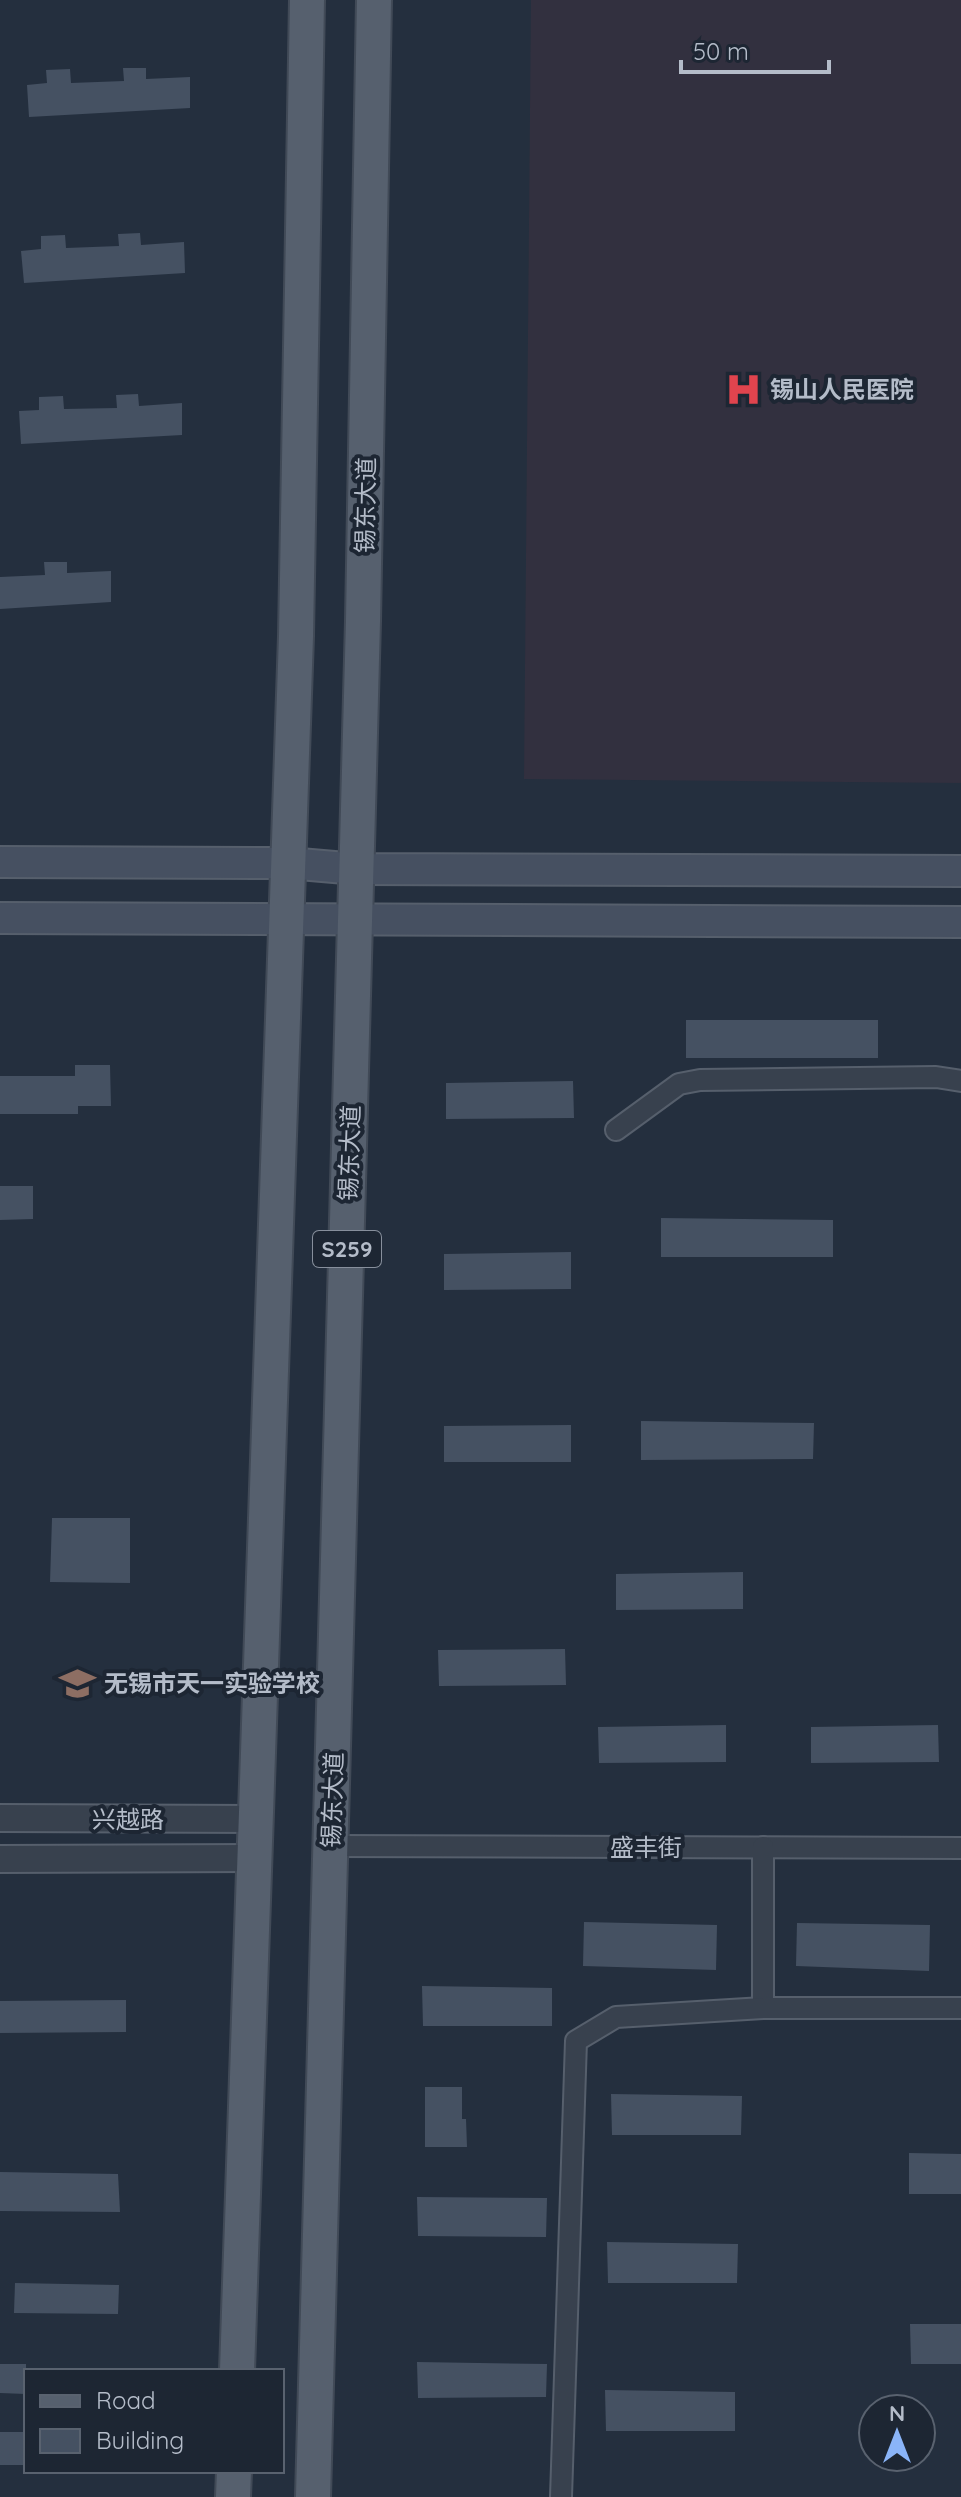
<svg xmlns="http://www.w3.org/2000/svg" width="961" height="2497" viewBox="0 0 961 2497" font-family="Quicksand,'Noto Sans SC',sans-serif">
	<style>
		.medical { fill: #32303f }
		.building { fill: #455162 }
		.lines { fill: none; stroke-linecap: round; stroke-linejoin: round }
		.minor-casing { stroke: #565f6c; stroke-width: 24 }
		.tertiary-casing { stroke: #565f6c; stroke-width: 30 }
		.secondary-casing { stroke: #565f6c; stroke-width: 34 }
		.primary-casing { stroke: #414a57; stroke-width: 38 }
		.minor { stroke: #38414e; stroke-width: 20 }
		.tertiary { stroke: #38414e; stroke-width: 26 }
		.secondary { stroke: #465061; stroke-width: 30 }
		.primary { stroke: #56606e; stroke-width: 34 }
		.labels { text-anchor: middle; dominant-baseline: central; stroke-width: 8; stroke-linejoin: round; paint-order: stroke }
		.shield { fill: #1d2633; stroke: #878f9c; stroke-width: 2 }
		.shield-label { font-size: 22px; font-weight: bold; fill: #b4bcc9 }
		.poi-label { font-size: 24px; font-weight: bold; fill: #b4bcc9; stroke: #1d2633; text-anchor: start }
		.street-label { font-size: 24px; fill: #b4bcc9; stroke: #1d2633 }
	</style>
	<rect width="100%" height="100%" fill="#242f3e"/>
	<path class="medical" d="M 531,0 L 961,0 L 961,783 L 524,779 Z"/>
	<g class="building">
		<path d="M 123,68 L 146,68 L 146,79 L 190,77 L 190,108 L 29,117 L 27,85 L 47,83 L 46,70 L 70,69 L 71,83 L 124,81 Z"/>
		<path d="M 140,233 L 141,245 L 184,242 L 185,273 L 24,283 L 21,251 L 41,249 L 41,236 L 65,235 L 66,248 L 119,246 L 118,234 Z"/>
		<path d="M 138,394 L 139,406 L 182,403 L 182,435 L 21,444 L 19,411 L 39,410 L 39,397 L 63,396 L 64,409 L 117,408 L 116,395 Z"/>
		<path d="M 44,562 L 67,562 L 67,573 L 111,571 L 111,602 L 0,609 L 0,577 L 45,575 Z"/>
		<rect x="686" y="1020" width="192" height="38"/>
		<path d="M 75,1065 L 110,1065 L 111,1106 L 78,1106 L 78,1114 L 0,1114 L 0,1076 L 75,1076 Z"/>
		<path d="M 573,1081 L 574,1118 L 446,1119 L 446,1083 Z"/>
		<path d="M 0,1186 L 33,1186 L 33,1219 L 0,1220 Z"/>
		<path d="M 661,1218 L 833,1220 L 833,1257 L 661,1257 Z"/>
		<path d="M 571,1252 L 571,1289 L 444,1290 L 444,1254 Z"/>
		<path d="M 641,1421 L 814,1423 L 813,1459 L 641,1460 Z"/>
		<path d="M 571,1425 L 571,1462 L 444,1462 L 444,1426 Z"/>
		<path d="M 52,1518 L 130,1518 L 130,1583 L 50,1582 Z"/>
		<path d="M 743,1572 L 743,1609 L 616,1610 L 616,1574 Z"/>
		<path d="M 565,1649 L 566,1685 L 439,1686 L 438,1650 Z"/>
		<path d="M 726,1725 L 726,1762 L 599,1763 L 598,1727 Z"/>
		<path d="M 938,1725 L 939,1762 L 811,1763 L 811,1727 Z"/>
		<path d="M 584,1922 L 717,1925 L 716,1970 L 583,1966 Z"/>
		<path d="M 797,1923 L 930,1925 L 929,1971 L 796,1966 Z"/>
		<path d="M 422,1986 L 552,1988 L 552,2026 L 423,2026 Z"/>
		<path d="M 126,2000 L 126,2032 L 0,2033 L 0,2001 Z"/>
		<path d="M 425,2087 L 462,2087 L 462,2119 L 466,2119 L 467,2147 L 425,2147 Z"/>
		<path d="M 611,2094 L 742,2096 L 741,2135 L 612,2135 Z"/>
		<path d="M 909,2153 L 961,2154 L 961,2194 L 909,2194 Z"/>
		<path d="M 0,2172 L 118,2174 L 120,2212 L 0,2211 Z"/>
		<path d="M 417,2197 L 547,2198 L 546,2237 L 418,2236 Z"/>
		<path d="M 607,2242 L 738,2244 L 737,2283 L 608,2283 Z"/>
		<path d="M 15,2283 L 119,2285 L 118,2314 L 14,2313 Z"/>
		<path d="M 910,2324 L 961,2324 L 961,2364 L 911,2364 Z"/>
		<path d="M 417,2362 L 547,2364 L 546,2397 L 418,2398 Z"/>
		<path d="M 0,2364 L 26,2364 L 26,2394 L 0,2393 Z"/>
		<path d="M 605,2390 L 735,2392 L 735,2431 L 606,2431 Z"/>
		<rect x="0" y="2432" width="26" height="33"/>
	</g>
	<g class="lines">
		<defs>
			<g id="minor">
				<path d="M 616,1130 L 679,1084 L 700,1080 L 936,1077 L 961,1081"/>
				<path d="M 330,1846 L 961,1848"/>
				<path d="M 763,1847 L 763,2008"/>
				<path d="M 561,2497 L 576,2041 L 616,2017 L 763,2008 L 961,2008"/>
			</g>
			<g id="tertiary">
				<path d="M 0,1818 L 255,1819"/>
				<path d="M 0,1859 L 254,1858"/>
			</g>
			<g id="secondary">
				<path d="M 0,862 L 288,863 L 357,869 L 961,871"/>
				<path d="M 0,918 L 961,922"/>
			</g>
			<g id="primary">
				<path d="M 237,2371 L 296,636 L 307,0"/>
				<path d="M 233,2497 L 234,2471"/>
				<path d="M 313,2497 L 363,621 L 374,0"/>
			</g>
		</defs>
		<use href="#minor" class="minor-casing"/>
		<use href="#tertiary" class="tertiary-casing"/>
		<use href="#secondary" class="secondary-casing"/>
		<use href="#primary" class="primary-casing"/>
		<use href="#minor" class="minor"/>
		<use href="#tertiary" class="tertiary"/>
		<use href="#secondary" class="secondary"/>
		<use href="#primary" class="primary"/>
	</g>
	<defs>
		<symbol id="hospital-bare" viewBox="-9 -9 18 18"><path d="M-5-5h3v3.5h4V-5h3V5h-3V1.5h-4V5h-3Z" fill="#e0444e" stroke="#1d2633" stroke-width="2.5" paint-order="stroke"/></symbol>
		<symbol id="school-bare" viewBox="-9 -9 18 18"><path d="M0-5L7-2L0 1L-7-2ZM-4 1L0 2.5L4 1V4Q0 6-4 4Z" fill="#8d6e63" stroke="#1d2633" stroke-width="2.5" paint-order="stroke"/></symbol>
	</defs>
	<g fill-rule="evenodd">
		<use href="#hospital-bare" x="718" y="364" width="51" height="51"/>
		<use href="#school-bare" x="52" y="1658" width="51" height="51"/>
	</g>
	<g class="labels">
		<rect class="shield" x="313" y="1231" width="68" height="36" rx="6"/>
		<g class="shield-label">
			<text x="347" y="1249">S259</text>
		</g>
		<g class="poi-label">
			<text x="770" y="389">锡山人民医院</text>
			<text x="104" y="1683">无锡市天一实验学校</text>
		</g>
		<g class="street-label">
			<text transform="translate(365 505) rotate(-89)">锡东大道</text>
			<text transform="translate(349 1153) rotate(-88)">锡东大道</text>
			<text transform="translate(332 1800) rotate(-88)">锡东大道</text>
			<text x="128" y="1819">兴越路</text>
			<text x="646" y="1847">盛丰街</text>
		</g>
	</g>
	<rect x="24" y="2369" width="260" height="104" fill="#1d2633" stroke="#59626f" stroke-width="2"/>
	<rect x="40" y="2395" width="40" height="12" fill="#56606e" stroke="#59626f" stroke-width="2"/>
	<text x="96" y="2409" font-size="24" fill="#b4bcc9">Road</text>
	<rect x="40" y="2429" width="40" height="24" fill="#455162" stroke="#59626f" stroke-width="2"/>
	<text x="96" y="2449" font-size="24" fill="#b4bcc9">Building</text>
	<g transform="translate(897 2433)"><circle r="38" fill="#1d2633" stroke="#59626f" stroke-width="2"/>
	<path d="M0-6L14 30L0 20L-14 30Z" fill="#8ab4f8"/>
	<text y="-12" font-size="22" font-weight="bold" text-anchor="middle" fill="#b4bcc9">N</text>
	</g>
	<path d="M681 60v12h148v-12" fill="none" stroke="#b4bcc9" stroke-width="4"/>
	<text x="693" y="60" font-size="24" fill="#b4bcc9" stroke="#1d2633" stroke-width="6" paint-order="stroke">50 m</text>
</svg>
